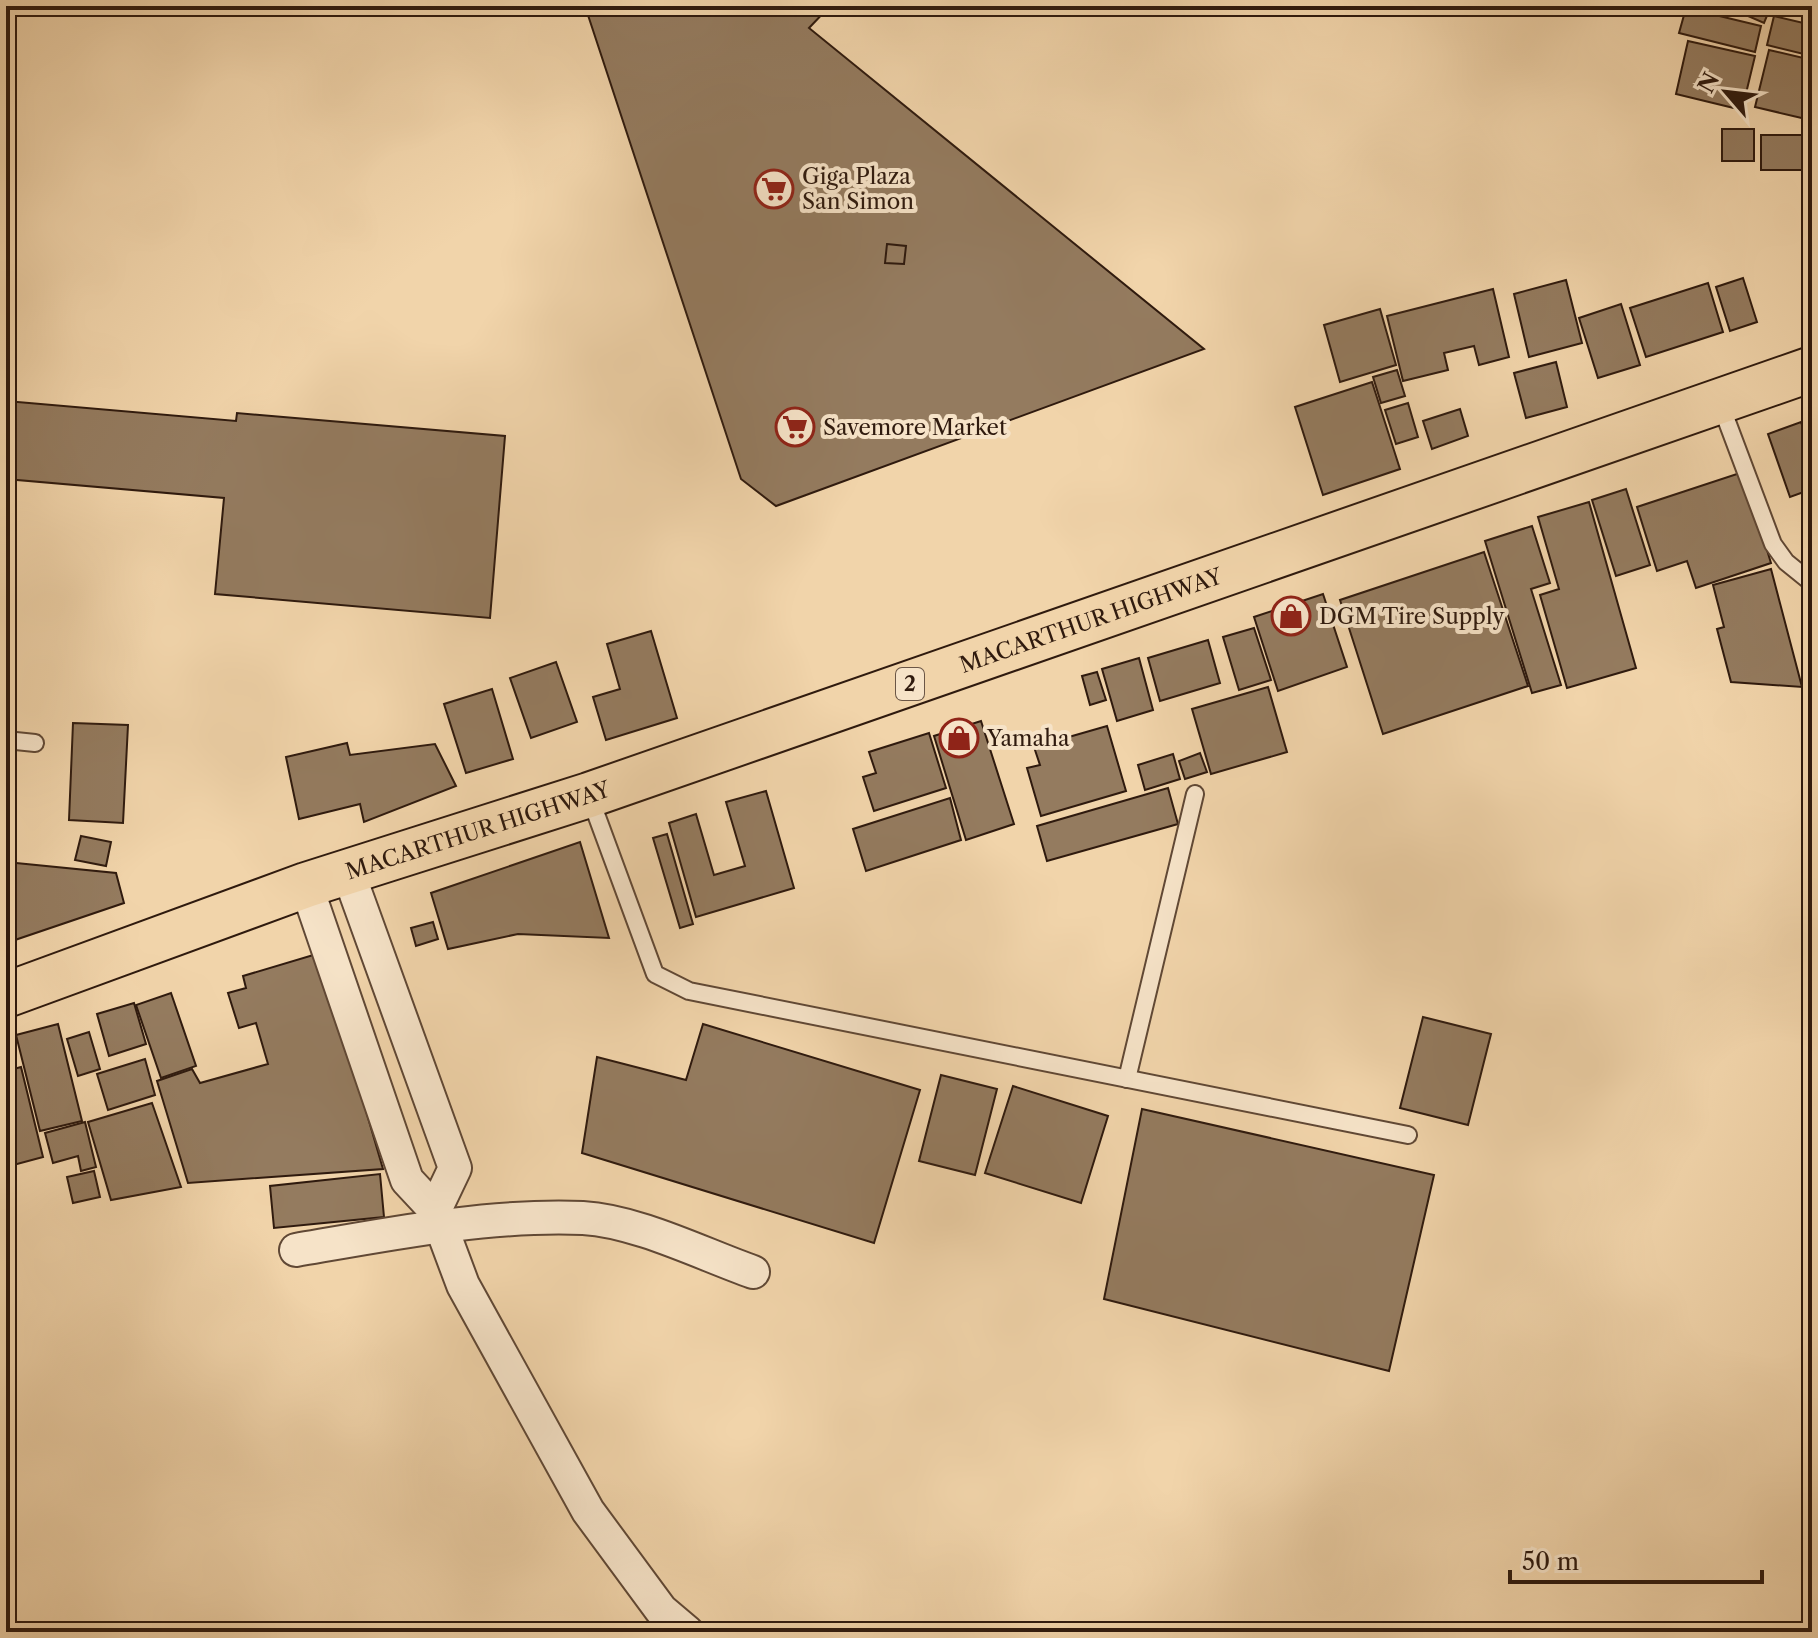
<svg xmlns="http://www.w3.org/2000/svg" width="1818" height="1638" viewBox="0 0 1818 1638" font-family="'Libre Caslon Text',serif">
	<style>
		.building { fill: #947b5f; stroke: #2f1a0e; stroke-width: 2 }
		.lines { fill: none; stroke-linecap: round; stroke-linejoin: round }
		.service-casing { stroke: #604835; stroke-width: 20 }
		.minor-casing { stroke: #604835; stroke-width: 36 }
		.trunk-casing { stroke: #2f1a0e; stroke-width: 48 }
		.service { stroke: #f6e3c8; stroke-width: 16 }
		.minor { stroke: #f6e3c8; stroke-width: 32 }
		.trunk { stroke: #f1d4aa; stroke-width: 44 }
		.labels { text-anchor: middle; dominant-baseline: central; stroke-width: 8; stroke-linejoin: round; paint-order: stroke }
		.shield { fill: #f6e3c8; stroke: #6b5646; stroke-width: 2 }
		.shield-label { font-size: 20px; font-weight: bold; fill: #2f1a0e }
		.poi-label { font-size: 22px; fill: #2f1a0e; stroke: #f6e3c8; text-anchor: start }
		.street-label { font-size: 22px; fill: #2f1a0e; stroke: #f6e3c8 }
	</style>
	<rect width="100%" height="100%" fill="#f1d4aa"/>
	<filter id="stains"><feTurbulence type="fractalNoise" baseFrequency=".0025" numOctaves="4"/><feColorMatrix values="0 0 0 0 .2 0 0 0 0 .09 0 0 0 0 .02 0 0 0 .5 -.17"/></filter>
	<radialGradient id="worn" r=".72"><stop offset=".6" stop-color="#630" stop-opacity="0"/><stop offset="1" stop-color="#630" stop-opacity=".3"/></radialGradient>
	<g class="building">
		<path d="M 585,6 L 830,6 L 809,28 L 1204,349 L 776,506 L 741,479 Z"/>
		<path d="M 1725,6 L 1771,6 L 1764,23 Z"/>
		<path d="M 1686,8 L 1761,26 L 1755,52 L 1679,33 Z"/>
		<path d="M 1774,16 L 1812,25 L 1812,56 L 1767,45 Z"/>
		<path d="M 1688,41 L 1755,56 L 1742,110 L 1676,94 Z"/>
		<path d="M 1769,50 L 1812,60 L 1812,94 L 1806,119 L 1755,107 Z"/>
		<rect x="1722" y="129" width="32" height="32"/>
		<rect x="1761" y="135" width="42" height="35"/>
		<path d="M 887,244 L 906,246 L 904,264 L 885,263 Z"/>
		<path d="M 1743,278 L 1757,322 L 1730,331 L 1716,287 Z"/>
		<path d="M 1566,280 L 1582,343 L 1529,357 L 1514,294 Z"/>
		<path d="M 1708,283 L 1723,332 L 1646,357 L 1630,308 Z"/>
		<path d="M 1493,289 L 1509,357 L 1479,365 L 1474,346 L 1444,353 L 1448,370 L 1403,381 L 1387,316 Z"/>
		<path d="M 1621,304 L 1640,365 L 1598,378 L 1579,318 Z"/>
		<path d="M 1380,309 L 1396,365 L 1340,382 L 1324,325 Z"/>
		<path d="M 1556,362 L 1567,407 L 1526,418 L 1514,373 Z"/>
		<path d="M 1397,370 L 1405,396 L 1381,403 L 1373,377 Z"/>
		<path d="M 1372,382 L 1400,469 L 1323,495 L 1295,407 Z"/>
		<path d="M 6,401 L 236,421 L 237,413 L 505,436 L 490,618 L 215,594 L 224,498 L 6,479 Z"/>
		<path d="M 1408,403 L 1418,437 L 1396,444 L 1385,410 Z"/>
		<path d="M 1460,409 L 1468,436 L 1432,449 L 1423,421 Z"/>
		<path d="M 1801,422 L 1804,431 L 1812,428 L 1812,489 L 1790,497 L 1768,434 Z"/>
		<path d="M 1743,472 L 1771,563 L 1696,588 L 1687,561 L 1657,571 L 1637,507 Z"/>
		<path d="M 1626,489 L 1650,565 L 1616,576 L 1592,500 Z"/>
		<path d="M 1589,502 L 1636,668 L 1567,688 L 1540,595 L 1559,589 L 1538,517 Z"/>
		<path d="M 1532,526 L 1550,583 L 1531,589 L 1561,685 L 1532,693 L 1485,541 Z"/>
		<path d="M 1484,552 L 1528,686 L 1383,734 L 1340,600 Z"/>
		<path d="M 1771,569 L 1802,687 L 1731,682 L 1717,629 L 1724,627 L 1713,585 Z"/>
		<path d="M 1323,594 L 1347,667 L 1278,691 L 1254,617 Z"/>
		<path d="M 1254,628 L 1271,680 L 1239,690 L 1223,637 Z"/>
		<path d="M 651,631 L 677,718 L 606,740 L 593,697 L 620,689 L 607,644 Z"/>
		<path d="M 1208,640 L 1220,683 L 1160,701 L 1148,658 Z"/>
		<path d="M 1139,658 L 1153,710 L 1117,721 L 1102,669 Z"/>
		<path d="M 556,662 L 577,722 L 531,738 L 510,678 Z"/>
		<path d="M 1097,672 L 1106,700 L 1090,705 L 1082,676 Z"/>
		<path d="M 1268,687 L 1287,752 L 1211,774 L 1192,709 Z"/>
		<path d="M 492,689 L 513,759 L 466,773 L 444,704 Z"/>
		<path d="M 981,721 L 1014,824 L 966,840 L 934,736 Z"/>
		<path d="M 73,723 L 128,725 L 123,823 L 69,820 Z"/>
		<path d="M 1107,726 L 1126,791 L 1041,816 L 1027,768 L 1040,765 L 1034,747 Z"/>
		<path d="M 929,733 L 946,788 L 874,811 L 863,777 L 876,773 L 869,752 Z"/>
		<path d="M 347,743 L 350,755 L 435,744 L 456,786 L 364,822 L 360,804 L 299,819 L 286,757 Z"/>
		<path d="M 1200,753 L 1207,772 L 1185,779 L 1179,761 Z"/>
		<path d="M 1173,754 L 1180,779 L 1145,790 L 1138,765 Z"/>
		<path d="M 1168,788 L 1178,824 L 1047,861 L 1037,826 Z"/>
		<path d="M 766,791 L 794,888 L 696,917 L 669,823 L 696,814 L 714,875 L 745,866 L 726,802 Z"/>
		<path d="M 950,798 L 961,840 L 866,871 L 853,829 Z"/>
		<path d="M 667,834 L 693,924 L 680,928 L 653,838 Z"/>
		<path d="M 81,836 L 111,842 L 106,866 L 75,860 Z"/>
		<path d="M 580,842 L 609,938 L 518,934 L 448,949 L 431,893 Z"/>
		<path d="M 6,862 L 116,873 L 124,903 L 6,943 Z"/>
		<path d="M 433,922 L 438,939 L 416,946 L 411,928 Z"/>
		<path d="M 320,953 L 383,1169 L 188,1183 L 157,1081 L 192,1069 L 200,1083 L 268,1064 L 256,1023 L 239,1028 L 228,993 L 246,988 L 243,976 Z"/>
		<path d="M 171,993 L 196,1066 L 161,1078 L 136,1005 Z"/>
		<path d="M 134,1003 L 146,1044 L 109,1056 L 97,1014 Z"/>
		<path d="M 1423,1017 L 1491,1034 L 1468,1125 L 1400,1108 Z"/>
		<path d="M 58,1024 L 82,1121 L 40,1131 L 16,1035 Z"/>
		<path d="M 703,1024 L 920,1090 L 874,1243 L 582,1153 L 597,1057 L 686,1080 Z"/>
		<path d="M 89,1032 L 100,1069 L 78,1076 L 67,1039 Z"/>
		<path d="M 145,1059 L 155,1095 L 108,1110 L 97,1074 Z"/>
		<path d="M 21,1067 L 43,1157 L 6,1167 L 6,1071 Z"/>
		<path d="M 941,1075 L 997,1089 L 975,1175 L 919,1161 Z"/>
		<path d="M 1013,1086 L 1108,1116 L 1081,1203 L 985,1173 Z"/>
		<path d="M 152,1103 L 181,1187 L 111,1200 L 88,1122 Z"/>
		<path d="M 1142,1109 L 1434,1175 L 1389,1371 L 1104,1299 Z"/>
		<path d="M 85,1122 L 96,1167 L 81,1171 L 78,1156 L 53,1163 L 45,1133 Z"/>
		<path d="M 94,1171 L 100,1197 L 73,1203 L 67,1177 Z"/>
		<path d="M 380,1174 L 384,1217 L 274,1228 L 270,1186 Z"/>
	</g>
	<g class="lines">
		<defs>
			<g id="service">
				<path d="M 1720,403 L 1773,544 L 1786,562 L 1812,583"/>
				<path d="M 6,740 L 35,743"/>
				<path d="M 589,795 L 655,974 L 689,991 L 1408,1135"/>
				<path d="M 1127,1079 L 1195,794"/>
			</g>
			<g id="minor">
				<path d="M 348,872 L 455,1168 L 435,1210"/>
				<path d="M 306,885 L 407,1180 L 435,1210 L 463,1285 L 588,1511 L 661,1610 L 687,1632"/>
				<path d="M 296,1250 C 388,1234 490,1214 583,1218 C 637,1221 702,1254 753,1272"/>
			</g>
			<g id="trunk">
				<path id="s1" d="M 6,995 L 306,885 L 589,795 L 1812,369"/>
			</g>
		</defs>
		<use href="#service" class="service-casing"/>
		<use href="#minor" class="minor-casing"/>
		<use href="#trunk" class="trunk-casing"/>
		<use href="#service" class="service"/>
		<use href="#minor" class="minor"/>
		<use href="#trunk" class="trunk"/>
	</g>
	<defs>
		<symbol id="supermarket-ring" viewBox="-11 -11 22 22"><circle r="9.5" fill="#f6e3c8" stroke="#8f2418" stroke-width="1.5"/><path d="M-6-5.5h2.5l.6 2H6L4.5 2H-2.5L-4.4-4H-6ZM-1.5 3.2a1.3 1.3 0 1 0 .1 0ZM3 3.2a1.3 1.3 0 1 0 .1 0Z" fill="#8f2418"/></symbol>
		<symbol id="shop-ring" viewBox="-11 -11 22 22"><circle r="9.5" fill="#f6e3c8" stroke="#8f2418" stroke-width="1.5"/><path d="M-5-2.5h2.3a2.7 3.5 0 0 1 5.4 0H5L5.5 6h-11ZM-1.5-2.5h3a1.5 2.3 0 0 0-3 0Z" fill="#8f2418"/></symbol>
	</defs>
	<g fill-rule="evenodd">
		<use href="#supermarket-ring" x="752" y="167" width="44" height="44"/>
		<use href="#supermarket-ring" x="773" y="405" width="44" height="44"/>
		<use href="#shop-ring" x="1269" y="594" width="44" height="44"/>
		<use href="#shop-ring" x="937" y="716" width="44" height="44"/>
	</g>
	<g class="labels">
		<rect class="shield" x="896" y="668" width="28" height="32" rx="6"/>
		<g class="shield-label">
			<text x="910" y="684">2</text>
		</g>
		<g class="poi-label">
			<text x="802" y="176">Giga Plaza<tspan x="802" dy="25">San Simon</tspan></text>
			<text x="823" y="427">Savemore Market</text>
			<text x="1319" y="616">DGM Tire Supply</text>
			<text x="987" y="738">Yamaha</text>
		</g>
		<g class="street-label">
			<text stroke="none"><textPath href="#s1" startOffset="1148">MACARTHUR HIGHWAY</textPath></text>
			<text stroke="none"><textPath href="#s1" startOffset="500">MACARTHUR HIGHWAY</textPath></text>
		</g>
	</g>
	<rect width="1818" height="1638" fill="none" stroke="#f1d4aa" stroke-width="32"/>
	<rect x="8" y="8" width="1802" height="1622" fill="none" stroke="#2f1a0e" stroke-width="4"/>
	<rect x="16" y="16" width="1786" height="1606" fill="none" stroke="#2f1a0e" stroke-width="2"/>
	<g transform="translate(1726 92) rotate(298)" stroke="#f6e3c8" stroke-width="6" paint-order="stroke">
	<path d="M0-6L14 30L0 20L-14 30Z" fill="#2f1a0e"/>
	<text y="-12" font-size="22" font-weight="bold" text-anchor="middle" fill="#2f1a0e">N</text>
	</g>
	<path d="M1510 1570v12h252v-12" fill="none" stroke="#2f1a0e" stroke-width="4"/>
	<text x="1522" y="1570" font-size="24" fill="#2f1a0e" stroke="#f6e3c8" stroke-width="6" paint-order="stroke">50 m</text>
	<rect width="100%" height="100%" filter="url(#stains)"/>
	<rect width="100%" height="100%" fill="url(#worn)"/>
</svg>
